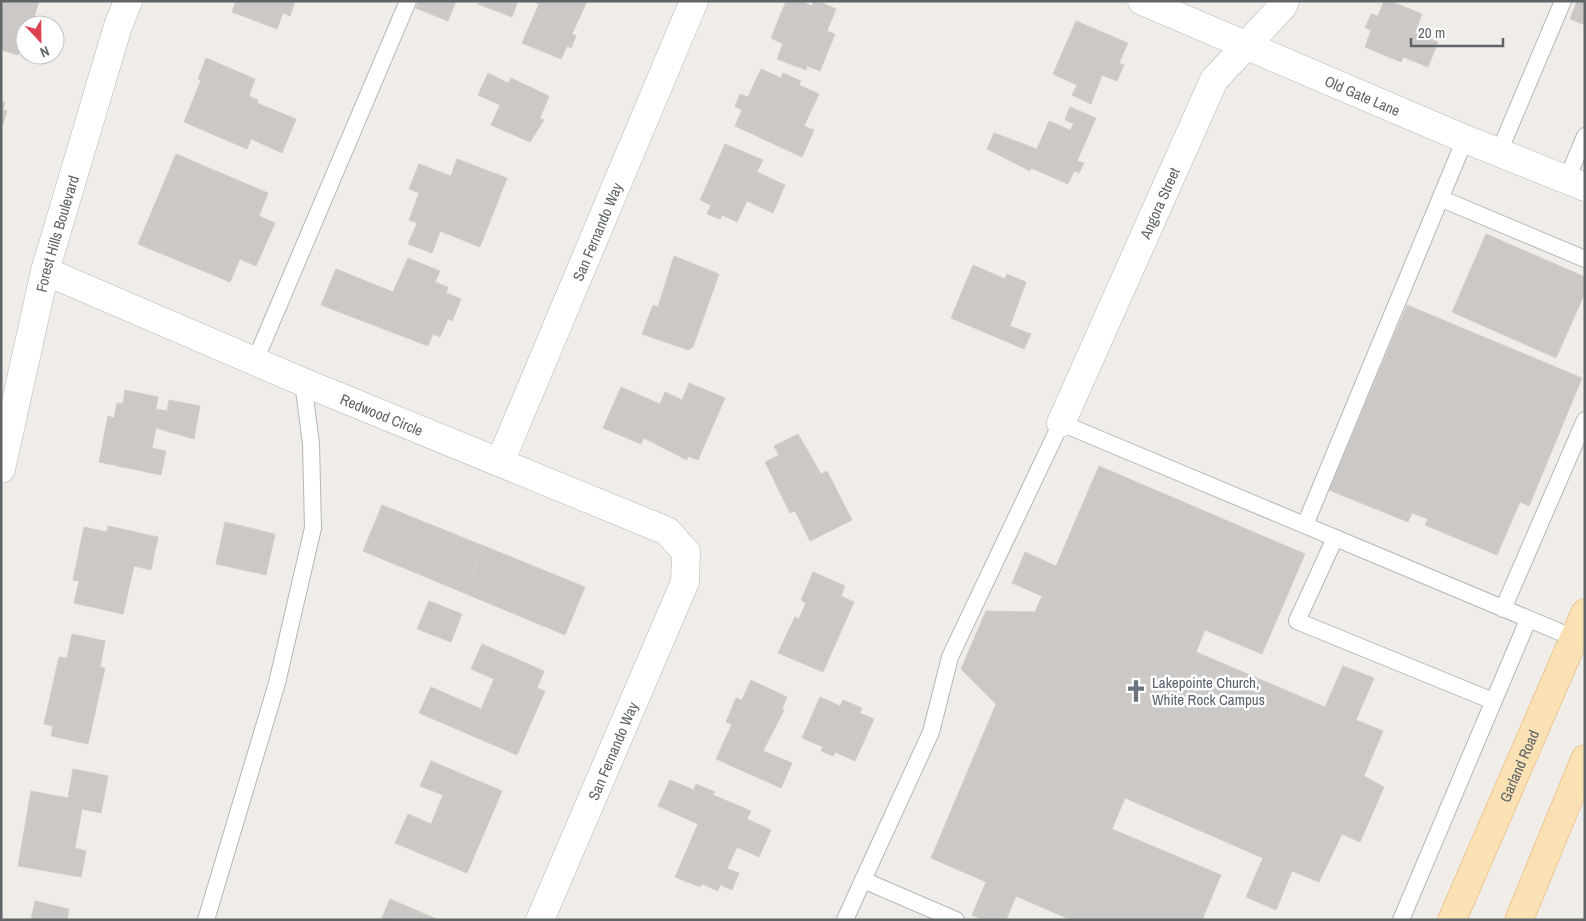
<svg xmlns="http://www.w3.org/2000/svg" width="1586" height="921" viewBox="0 0 1586 921" font-family="'Archivo Narrow',sans-serif">
	<style>
		.building { fill: #ccc8c5; stroke: #d5cec7 }
		.lines { fill: none; stroke-linecap: round; stroke-linejoin: round }
		.service-casing { stroke: #b3b6b9; stroke-width: 18 }
		.minor-casing { stroke: #b3b6b9; stroke-width: 29 }
		.primary-casing { stroke: #e7ad6a; stroke-width: 29 }
		.service { stroke: #fff; stroke-width: 16 }
		.minor { stroke: #fff; stroke-width: 28 }
		.primary { stroke: #f9e1b4; stroke-width: 28 }
		.labels { text-anchor: middle; dominant-baseline: central; stroke-width: 5; stroke-linejoin: round; paint-order: stroke }
		.street-label { font-size: 15px; fill: #5f6467; stroke: #fff }
		.worship-label { font-size: 15px; fill: #5b616d; stroke: #fff; text-anchor: start }
	</style>
	<rect width="100%" height="100%" fill="#f0ede8"/>
	<g class="building">
		<path d="M 1,1 L 39,1 L 32,25 L 25,25 L 18,55 L 1,50 Z"/>
		<path d="M 236,1 L 295,1 L 290,16 L 283,13 L 277,29 L 232,12 Z"/>
		<path d="M 419,1 L 456,1 L 448,21 L 416,8 Z"/>
		<path d="M 480,1 L 518,1 L 512,17 L 478,4 Z"/>
		<path d="M 533,1 L 587,1 L 572,34 L 576,36 L 571,48 L 567,46 L 561,59 L 522,43 L 539,4 Z"/>
		<path d="M 786,1 L 801,1 L 812,6 L 813,1 L 818,1 L 836,9 L 827,31 L 835,34 L 820,71 L 807,66 L 806,70 L 777,59 L 783,44 L 771,38 Z"/>
		<path d="M 1384,1 L 1390,1 L 1422,14 L 1415,33 L 1438,42 L 1428,67 L 1403,57 L 1401,62 L 1365,47 L 1371,30 L 1365,28 L 1371,14 L 1378,16 Z"/>
		<path d="M 1577,1 L 1585,1 L 1585,25 L 1570,19 Z"/>
		<path d="M 1076,21 L 1128,43 L 1119,63 L 1124,65 L 1117,81 L 1102,75 L 1091,104 L 1072,95 L 1077,85 L 1053,74 Z"/>
		<path d="M 206,58 L 255,79 L 249,96 L 258,100 L 257,103 L 296,119 L 282,153 L 251,139 L 247,149 L 184,122 L 201,80 L 198,79 Z"/>
		<path d="M 761,69 L 781,78 L 783,73 L 801,81 L 799,85 L 819,94 L 804,126 L 814,130 L 802,157 L 735,126 L 742,110 L 735,106 L 740,94 L 748,97 Z"/>
		<path d="M 488,73 L 508,83 L 511,78 L 549,96 L 540,118 L 544,120 L 530,142 L 491,125 L 500,105 L 478,95 Z"/>
		<path d="M 1,101 L 5,103 L 3,110 L 7,111 L 3,124 L 1,124 Z"/>
		<path d="M 1070,107 L 1096,118 L 1077,161 L 1084,163 L 1079,173 L 1074,171 L 1068,184 L 1031,168 L 1030,171 L 987,149 L 994,133 L 1037,149 L 1049,121 L 1070,130 L 1074,124 L 1065,120 Z"/>
		<path d="M 725,144 L 763,160 L 757,172 L 785,185 L 773,213 L 747,201 L 737,222 L 722,215 L 720,219 L 707,214 L 711,205 L 700,200 Z"/>
		<path d="M 176,154 L 268,193 L 259,216 L 275,223 L 256,266 L 240,259 L 230,282 L 138,244 Z"/>
		<path d="M 457,159 L 507,178 L 480,247 L 440,231 L 432,253 L 408,244 L 417,223 L 409,220 L 419,193 L 409,189 L 419,164 L 451,176 Z"/>
		<path d="M 1486,234 L 1585,277 L 1585,293 L 1556,358 L 1452,312 Z"/>
		<path d="M 674,256 L 719,274 L 693,347 L 688,350 L 642,334 L 653,305 L 658,307 Z"/>
		<path d="M 408,258 L 440,271 L 435,282 L 448,287 L 446,293 L 461,299 L 452,321 L 448,319 L 440,337 L 433,334 L 428,346 L 321,305 L 336,269 L 393,292 Z"/>
		<path d="M 973,265 L 1005,279 L 1007,274 L 1026,282 L 1010,326 L 1031,334 L 1024,349 L 951,318 Z"/>
		<path d="M 1407,305 L 1582,378 L 1529,506 L 1520,502 L 1497,555 L 1425,525 L 1428,519 L 1412,513 L 1408,522 L 1329,490 Z"/>
		<path d="M 689,383 L 725,398 L 698,460 L 688,456 L 687,460 L 644,438 L 641,444 L 603,428 L 621,387 L 660,404 L 665,392 L 682,400 Z"/>
		<path d="M 125,390 L 158,397 L 156,409 L 167,411 L 169,400 L 200,406 L 194,439 L 156,428 L 152,448 L 166,451 L 161,475 L 99,462 L 108,416 L 114,418 L 117,403 L 123,404 Z"/>
		<path d="M 798,434 L 821,474 L 827,471 L 852,520 L 810,541 L 795,511 L 790,513 L 765,462 L 779,455 L 774,446 Z"/>
		<path d="M 1099,466 L 1305,554 L 1262,654 L 1205,630 L 1196,652 L 1325,707 L 1343,666 L 1374,678 L 1356,720 L 1383,731 L 1364,776 L 1384,787 L 1360,842 L 1342,834 L 1319,882 L 1292,871 L 1276,910 L 1246,897 L 1263,858 L 1125,798 L 1112,829 L 1221,875 L 1202,920 L 1071,920 L 1016,896 L 1006,920 L 984,920 L 972,915 L 986,882 L 931,858 L 996,704 L 961,669 L 986,611 L 1035,612 L 1042,596 L 1012,583 L 1025,552 L 1056,566 Z"/>
		<path d="M 382,505 L 484,546 L 464,593 L 363,551 Z"/>
		<path d="M 225,522 L 275,534 L 266,575 L 216,564 Z"/>
		<path d="M 108,526 L 158,537 L 151,570 L 134,566 L 123,614 L 74,603 L 79,581 L 73,580 L 84,527 L 107,532 Z"/>
		<path d="M 484,546 L 585,587 L 565,635 L 464,593 Z"/>
		<path d="M 813,572 L 845,586 L 841,596 L 854,602 L 823,672 L 778,653 L 795,617 L 799,619 L 806,603 L 801,600 Z"/>
		<path d="M 429,601 L 462,614 L 451,642 L 417,629 Z"/>
		<path d="M 72,634 L 105,641 L 100,667 L 105,668 L 88,744 L 51,736 L 53,726 L 44,724 L 59,657 L 67,658 Z"/>
		<path d="M 482,644 L 544,671 L 537,688 L 545,691 L 517,755 L 419,713 L 431,687 L 481,709 L 494,679 L 471,669 Z"/>
		<path d="M 751,680 L 787,697 L 782,709 L 784,710 L 763,751 L 792,763 L 781,788 L 716,759 L 732,724 L 726,722 L 736,698 L 742,700 Z"/>
		<path d="M 820,697 L 840,706 L 843,700 L 862,708 L 860,713 L 874,719 L 855,761 L 835,752 L 833,756 L 821,751 L 823,747 L 802,738 Z"/>
		<path d="M 431,761 L 502,791 L 467,873 L 395,843 L 408,814 L 431,824 L 443,795 L 420,786 Z"/>
		<path d="M 73,769 L 108,776 L 101,813 L 82,809 L 75,848 L 86,851 L 81,877 L 18,866 L 31,791 L 68,798 Z"/>
		<path d="M 670,780 L 694,790 L 696,784 L 715,792 L 713,795 L 751,811 L 747,819 L 771,830 L 759,857 L 737,847 L 727,869 L 739,873 L 732,890 L 720,885 L 718,891 L 702,884 L 700,887 L 675,877 L 698,824 L 658,806 Z"/>
		<path d="M 390,899 L 439,920 L 381,920 Z"/>
		<path d="M 35,901 L 69,909 L 67,920 L 31,920 Z"/>
	</g>
	<g class="lines">
		<defs>
			<g id="service">
				<path d="M 1499,152 L 1563,1"/>
				<path d="M 1567,179 L 1585,136"/>
				<path d="M 1442,199 L 1585,259"/>
				<path d="M 255,361 L 408,1"/>
				<path d="M 1305,525 L 1465,139"/>
				<path d="M 1335,538 L 1297,621 L 1493,701"/>
				<path d="M 1503,609 L 1585,420"/>
				<path d="M 206,920 L 277,683 L 313,528 L 311,444 L 303,382"/>
				<path d="M 845,920 L 863,880"/>
				<path d="M 956,920 L 863,880 L 931,732 L 950,657 L 1061,423 L 1574,638"/>
				<path d="M 1401,920 L 1528,620"/>
			</g>
			<g id="minor">
				<path id="s1" d="M 1142,1 L 1465,139 L 1585,187"/>
				<path id="s2" d="M 45,271 L 303,382 L 667,531 L 686,552 L 685,582 L 540,920"/>
				<path id="s3" d="M 1061,423 L 1214,80 L 1282,7 L 1285,1"/>
				<path id="s4" d="M 500,462 L 694,1"/>
				<path id="s5" d="M 1,469 L 45,271 L 118,26 L 128,1"/>
			</g>
			<g id="primary">
				<path id="s6" d="M 1452,920 L 1585,613"/>
				<path d="M 1519,920 L 1585,759"/>
			</g>
		</defs>
		<use href="#service" class="service-casing"/>
		<use href="#minor" class="minor-casing"/>
		<use href="#primary" class="primary-casing"/>
		<use href="#service" class="service"/>
		<use href="#minor" class="minor"/>
		<use href="#primary" class="primary"/>
	</g>
	<defs>
		<symbol id="church-bare" viewBox="-9 -9 18 18"><path d="M-1.2-6h2.4v3.5h3.3v2.4h-3.3V6h-2.4V-.1h-3.3v-2.4h3.3Z" fill="#6b7280" stroke="#fff" stroke-width="2.5" paint-order="stroke"/></symbol>
	</defs>
	<g fill-rule="evenodd">
		<use href="#church-bare" x="1120" y="675" width="32" height="32"/>
	</g>
	<g class="labels">
		<g class="street-label">
			<text stroke="none"><textPath href="#s1" startOffset="240">Old Gate Lane</textPath></text>
			<text stroke="none"><textPath href="#s3" startOffset="241">Angora Street</textPath></text>
			<text stroke="none"><textPath href="#s4" startOffset="250">San Fernando Way</textPath></text>
			<text stroke="none"><textPath href="#s5" startOffset="242">Forest Hills Boulevard</textPath></text>
			<text stroke="none"><textPath href="#s2" startOffset="366">Redwood Circle</textPath></text>
			<text transform="translate(613 751) rotate(-67)">San Fernando Way</text>
			<text stroke="none"><textPath href="#s6" startOffset="168">Garland Road</textPath></text>
		</g>
		<g class="worship-label">
			<text x="1152" y="682">Lakepointe Church,<tspan x="1152" dy="17">White Rock Campus</tspan></text>
		</g>
	</g>
	<rect width="1586" height="921" fill="none" stroke="#5f6467" stroke-width="5"/>
	<g transform="translate(40 40) rotate(158)"><circle r="24" fill="#ffffff" stroke="#bfc1c2"/>
	<path d="M0-4L9 19L0 12L-9 19Z" fill="#dd4252"/>
	<text y="-8" font-size="14" font-weight="bold" text-anchor="middle" fill="#5f6467">N</text>
	</g>
	<path d="M1411 38v8h92v-8" fill="none" stroke="#5f6467" stroke-width="2.5"/>
	<text x="1418" y="38" font-size="15" fill="#5f6467" stroke="#ffffff" stroke-width="4" paint-order="stroke">20 m</text>
</svg>
